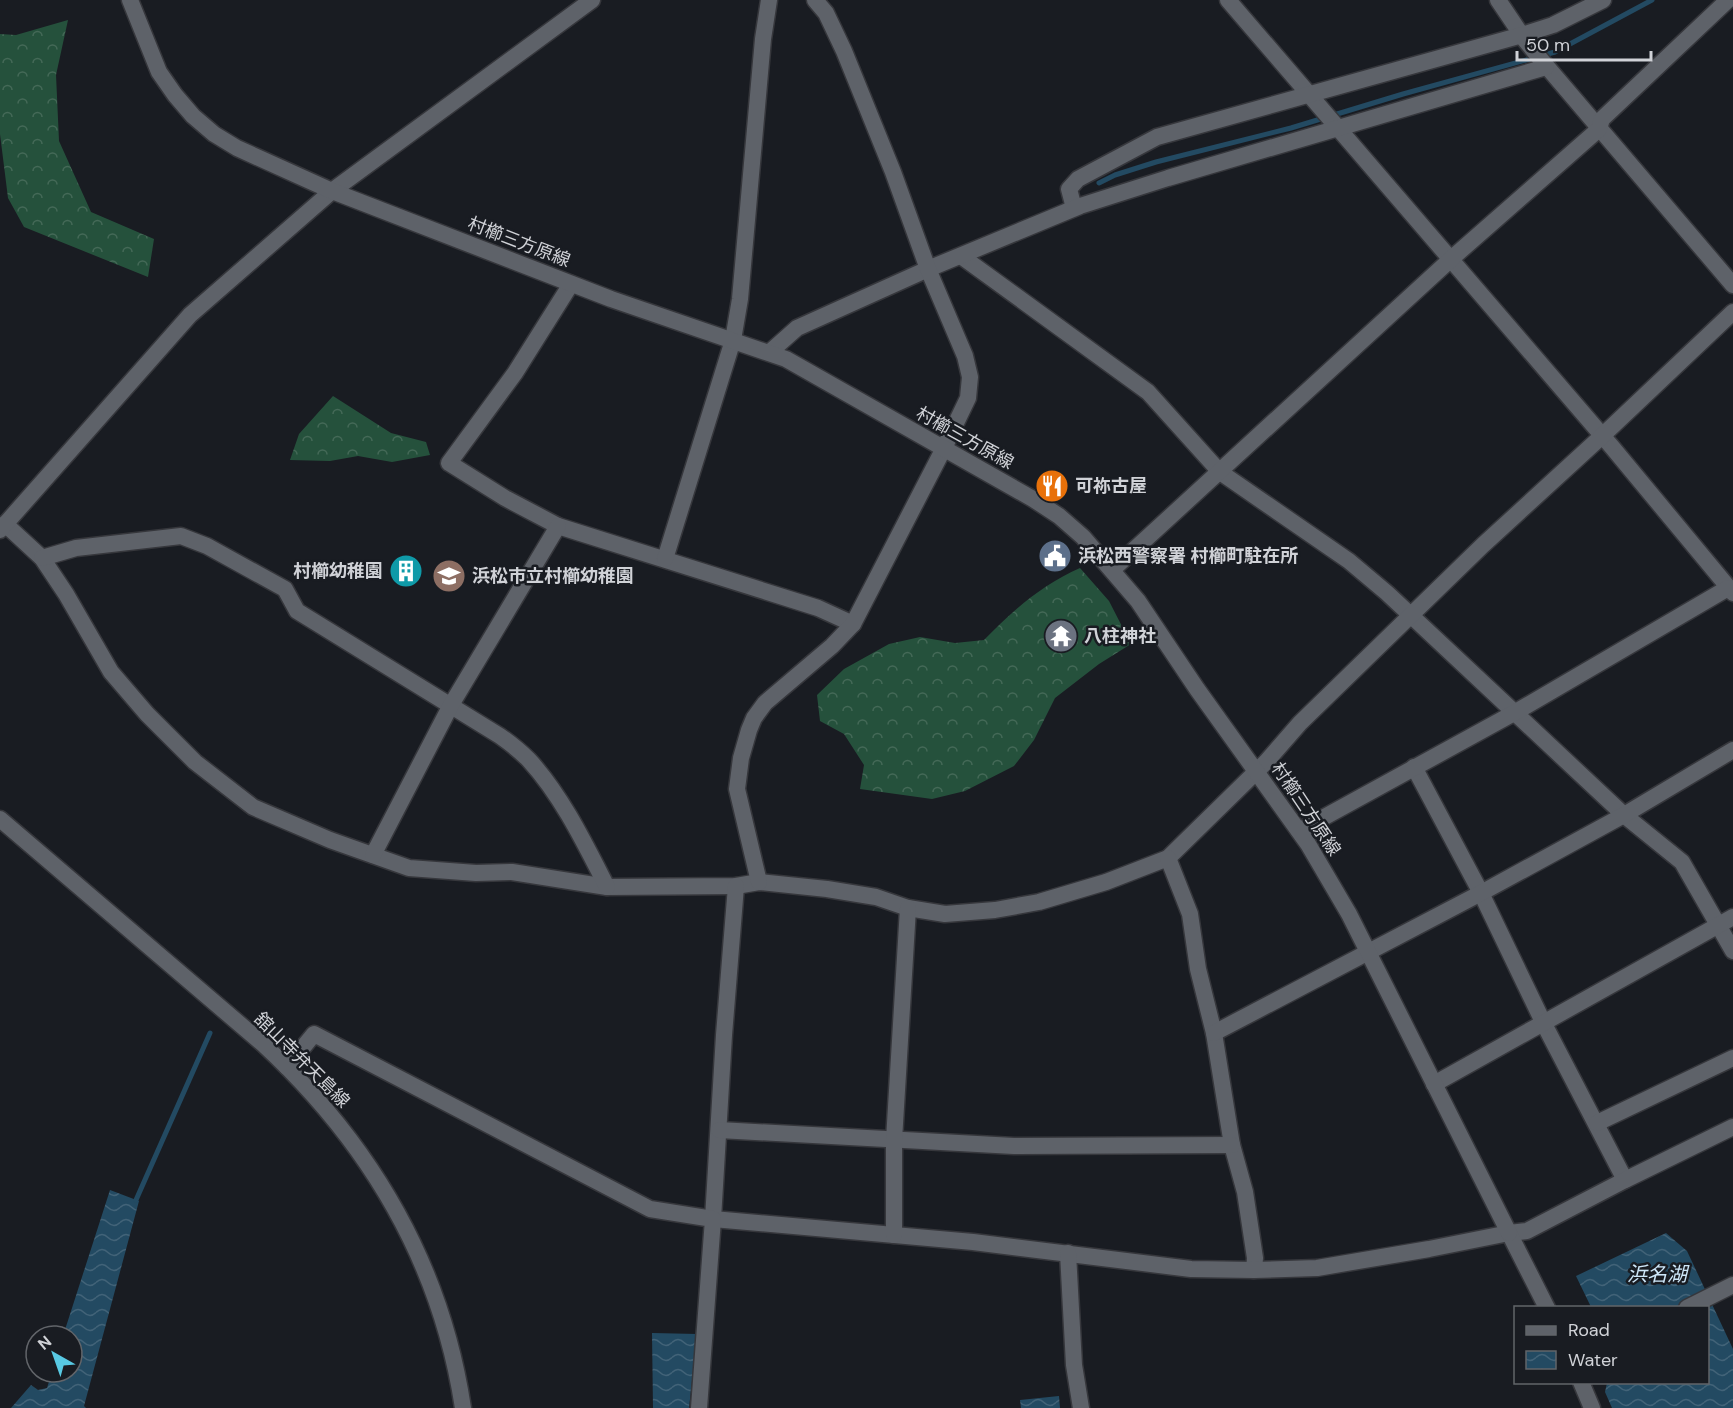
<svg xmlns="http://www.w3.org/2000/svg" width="1733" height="1408" viewBox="0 0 1733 1408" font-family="'DM Sans','Noto Sans JP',sans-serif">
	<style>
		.forest { fill: url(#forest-crowns) }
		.water { fill: url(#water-waves) }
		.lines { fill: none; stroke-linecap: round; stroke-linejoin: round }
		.stream { stroke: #234a62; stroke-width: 5 }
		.minor-casing { stroke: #36373c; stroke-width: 19 }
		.tertiary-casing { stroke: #36373c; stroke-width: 19 }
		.secondary-casing { stroke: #36373c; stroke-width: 19 }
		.minor { stroke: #5e6269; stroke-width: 16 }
		.tertiary { stroke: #5e6269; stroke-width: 16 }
		.secondary { stroke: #5e6269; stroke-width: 16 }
		.labels { text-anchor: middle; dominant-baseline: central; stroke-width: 5; stroke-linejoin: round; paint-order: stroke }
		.street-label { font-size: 18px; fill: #d0d2d7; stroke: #191c22 }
		.poi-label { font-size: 18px; font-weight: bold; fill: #d0d2d7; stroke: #191c22; text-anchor: start }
		.water-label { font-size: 20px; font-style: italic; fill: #cee7f9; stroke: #191c22 }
	</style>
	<defs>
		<pattern id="forest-crowns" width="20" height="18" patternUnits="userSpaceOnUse" patternTransform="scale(1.5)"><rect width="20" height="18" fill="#25513c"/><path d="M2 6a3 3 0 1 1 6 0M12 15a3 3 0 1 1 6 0" fill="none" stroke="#446957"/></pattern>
		<pattern id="water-waves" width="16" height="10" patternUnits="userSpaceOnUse" patternTransform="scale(1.5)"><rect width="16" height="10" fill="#234a62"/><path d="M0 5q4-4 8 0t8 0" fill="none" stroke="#426378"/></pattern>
	</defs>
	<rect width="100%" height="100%" fill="#191c22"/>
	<g class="forest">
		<path d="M 68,20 L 56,75 L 59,141 L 91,212 L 154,239 L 148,277 L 24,227 L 8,198 L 0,134 L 0,34 L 16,35 Z"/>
		<path d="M 333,396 L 391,433 L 426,442 L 430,455 L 392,462 L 358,456 L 330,461 L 290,460 L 299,434 Z"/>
		<path d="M 1080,568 L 1109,601 L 1131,644 L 1099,664 L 1055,698 L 1034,740 L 1014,766 L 965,791 L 932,799 L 860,789 L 864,765 L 844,734 L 820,721 L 817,695 L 844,669 L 889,644 L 920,637 L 955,643 L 984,640 C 1012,611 1043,584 1080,568 Z"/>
	</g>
	<g class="water">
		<path d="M 110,1190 L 139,1201 L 84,1406 L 86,1408 L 11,1408 L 31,1385 L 38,1390 L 47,1388 L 52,1372 L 72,1372 L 72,1336 L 63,1336 Z"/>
		<path d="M 1666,1233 L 1687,1251 L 1733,1349 L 1733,1408 L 1612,1408 L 1605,1392 L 1607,1383 L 1708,1382 L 1708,1308 L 1591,1307 L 1576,1276 Z"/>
		<path d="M 652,1333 L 697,1334 L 689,1408 L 653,1408 Z"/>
		<path d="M 1059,1396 L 1060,1408 L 1021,1408 L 1020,1400 Z"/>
	</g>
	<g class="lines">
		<g class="stream">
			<path d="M 1099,183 L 1115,175 L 1156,162 L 1291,128 L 1403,94 L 1555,52 L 1652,0"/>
			<path d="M 136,1200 L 210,1033"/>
		</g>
		<defs>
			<g id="minor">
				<path d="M 1228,0 L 1612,447 L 1733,593"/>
				<path d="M 1498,0 L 1525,40 L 1543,62 L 1733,285"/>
				<path d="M 1074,208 L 1069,189 L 1078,179 L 1157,137 L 1522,35 L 1553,25 L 1603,0"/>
				<path d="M 961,256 L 1148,392 L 1220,472 L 1349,561 L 1387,593 L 1624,815 L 1682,862 L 1733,951"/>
				<path d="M 571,284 L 515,373 L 449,463 L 505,498 L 558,526 L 818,608 L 853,624"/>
				<path d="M 770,352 L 797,328 L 928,269 L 1080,206 L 1168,178 L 1546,67"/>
				<path d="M 5,524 L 42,558 L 66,594 L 111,672 L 147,714 L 195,762 L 253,807 L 330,840 L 409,868 L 476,873 L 512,872 L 607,887 L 736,886 L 759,882 L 827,889 L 876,897 L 908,908 L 945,914 L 995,910 L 1039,902 L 1106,882 L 1168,858 L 1266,762 L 1300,723 L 1483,545 L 1602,436 L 1733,312"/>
				<path d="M 0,530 L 190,315 L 332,191 L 592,0"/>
				<path d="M 42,558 L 76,548 L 181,536 L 207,546 L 285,589 L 297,611 L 500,736 C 510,743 520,751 529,760 C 562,796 585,844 607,887"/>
				<path d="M 665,559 L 733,340 L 740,299 L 763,39 L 769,0"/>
				<path d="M 1112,570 L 1451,259 L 1599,129 L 1602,119 L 1728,0"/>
				<path d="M 1414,767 L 1481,893 L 1544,1024 L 1625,1180"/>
				<path d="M 1299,831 L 1514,713 L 1728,588"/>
				<path d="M 373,855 L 451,705 L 558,526"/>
				<path d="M 1168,858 L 1190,914 L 1198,969 L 1214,1033 L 1232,1145 L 1245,1192 L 1255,1258 L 1254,1270"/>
				<path d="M 759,882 L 737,789 L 741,758 L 749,730 L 754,718 L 765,703 L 832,646 L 853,624 L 944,448 L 968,398 L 970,377 L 965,356 L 928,269 L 893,172 L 844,51 L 826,13 L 815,0"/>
				<path d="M 736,886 L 724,1035 L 713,1219 L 973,1242 L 1191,1269 L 1254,1270 L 1317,1268 L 1429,1249 L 1509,1233 L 1527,1231 L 1625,1180 L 1733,1127"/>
				<path d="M 1214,1033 L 1481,893 L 1624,815 L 1733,750"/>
				<path d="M 287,1067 L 314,1034 L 650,1209 L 713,1219 L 699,1408"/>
				<path d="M 1434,1084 L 1733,917"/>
				<path d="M 1597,1123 L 1733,1058"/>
				<path d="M 719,1130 L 1014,1146 L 1232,1145"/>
				<path d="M 894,1235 L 894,1140 L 908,908"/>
				<path d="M 1068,1253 L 1074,1365 L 1081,1408"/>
			</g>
			<g id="tertiary">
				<path d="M 1509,1233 L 1547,1308"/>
				<path d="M 1687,1308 L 1733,1285"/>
				<path d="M 1581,1382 L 1592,1408"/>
			</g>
			<g id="secondary">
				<path d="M 130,0 L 159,72 L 175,95 L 193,116 L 214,134 L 237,148 L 332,191 L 611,299 L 786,359 L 1033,499 L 1059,516 L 1083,537 L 1138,601 L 1197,689 L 1308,844 L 1349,914 L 1509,1233"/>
				<path d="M 0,819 L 263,1044 C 370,1143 441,1263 463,1408"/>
			</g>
		</defs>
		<use href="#minor" class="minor-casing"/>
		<use href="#tertiary" class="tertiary-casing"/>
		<use href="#secondary" class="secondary-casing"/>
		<use href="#minor" class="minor"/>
		<use href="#tertiary" class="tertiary"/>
		<use href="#secondary" class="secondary"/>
	</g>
	<defs>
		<symbol id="restaurant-disc" viewBox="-11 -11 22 22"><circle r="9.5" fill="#e8710a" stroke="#191c22"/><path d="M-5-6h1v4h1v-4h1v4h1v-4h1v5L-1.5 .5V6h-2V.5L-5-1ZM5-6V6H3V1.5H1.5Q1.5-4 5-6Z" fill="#fff"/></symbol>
		<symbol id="civic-disc" viewBox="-11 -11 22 22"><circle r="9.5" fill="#5c6f8a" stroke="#191c22"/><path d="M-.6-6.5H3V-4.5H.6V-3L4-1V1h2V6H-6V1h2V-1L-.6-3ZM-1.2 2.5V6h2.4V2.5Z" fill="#fff"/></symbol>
		<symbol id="building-disc" viewBox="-11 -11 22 22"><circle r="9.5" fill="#0f9aa8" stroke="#191c22"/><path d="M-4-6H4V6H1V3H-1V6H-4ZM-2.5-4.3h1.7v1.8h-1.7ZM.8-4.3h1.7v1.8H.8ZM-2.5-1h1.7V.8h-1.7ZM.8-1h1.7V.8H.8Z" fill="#fff"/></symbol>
		<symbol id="school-disc" viewBox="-11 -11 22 22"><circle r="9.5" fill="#8d6e63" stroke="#191c22"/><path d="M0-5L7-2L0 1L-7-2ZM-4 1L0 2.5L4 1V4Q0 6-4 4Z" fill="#fff"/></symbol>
		<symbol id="temple-disc" viewBox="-11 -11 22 22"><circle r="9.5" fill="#6b7280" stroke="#191c22"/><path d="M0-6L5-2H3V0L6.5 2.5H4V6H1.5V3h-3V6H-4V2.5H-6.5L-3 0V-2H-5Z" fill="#fff"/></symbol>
	</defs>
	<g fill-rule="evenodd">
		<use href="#restaurant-disc" x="1033" y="467" width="38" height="38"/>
		<use href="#civic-disc" x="1036" y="537" width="38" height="38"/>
		<use href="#building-disc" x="387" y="552" width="38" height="38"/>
		<use href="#school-disc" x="430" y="557" width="38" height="38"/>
		<use href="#temple-disc" x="1042" y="617" width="38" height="38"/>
	</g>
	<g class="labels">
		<g class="street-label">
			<text transform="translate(519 242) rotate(21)">村櫛三方原線</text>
			<text transform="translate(965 438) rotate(29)">村櫛三方原線</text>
			<text transform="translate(1306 809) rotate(56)">村櫛三方原線</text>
			<text transform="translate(302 1060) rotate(45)">舘山寺弁天島線</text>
		</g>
		<g class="poi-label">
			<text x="1075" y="486">可祢古屋</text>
			<text x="1078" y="556">浜松西警察署 村櫛町駐在所</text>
			<text x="383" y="571" text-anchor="end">村櫛幼稚園</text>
			<text x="472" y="576">浜松市立村櫛幼稚園</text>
			<text x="1084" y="636">八柱神社</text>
		</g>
		<g class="water-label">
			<text x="1657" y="1274">浜名湖</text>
		</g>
	</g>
	<rect x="1514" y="1306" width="195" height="78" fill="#191c22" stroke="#62656a" stroke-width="1.5"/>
	<rect x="1526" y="1326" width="30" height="9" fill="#5e6269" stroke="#62656a" stroke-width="1.5"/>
	<text x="1568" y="1336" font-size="18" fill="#d0d2d7">Road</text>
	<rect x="1526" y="1351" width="30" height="18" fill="url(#water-waves)" stroke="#62656a" stroke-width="1.5"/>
	<text x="1568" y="1366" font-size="18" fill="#d0d2d7">Water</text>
	<g transform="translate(54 1354) rotate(320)"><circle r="28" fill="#191c22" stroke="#62656a" stroke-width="1.5"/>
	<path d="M0-4.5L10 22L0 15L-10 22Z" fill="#58c9e3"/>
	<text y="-9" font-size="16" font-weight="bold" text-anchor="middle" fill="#d0d2d7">N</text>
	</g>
	<path d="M1517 51v9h134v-9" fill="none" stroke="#d0d2d7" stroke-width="3"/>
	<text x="1526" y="51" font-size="18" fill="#d0d2d7" stroke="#191c22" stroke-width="4.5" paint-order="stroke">50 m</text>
</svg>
